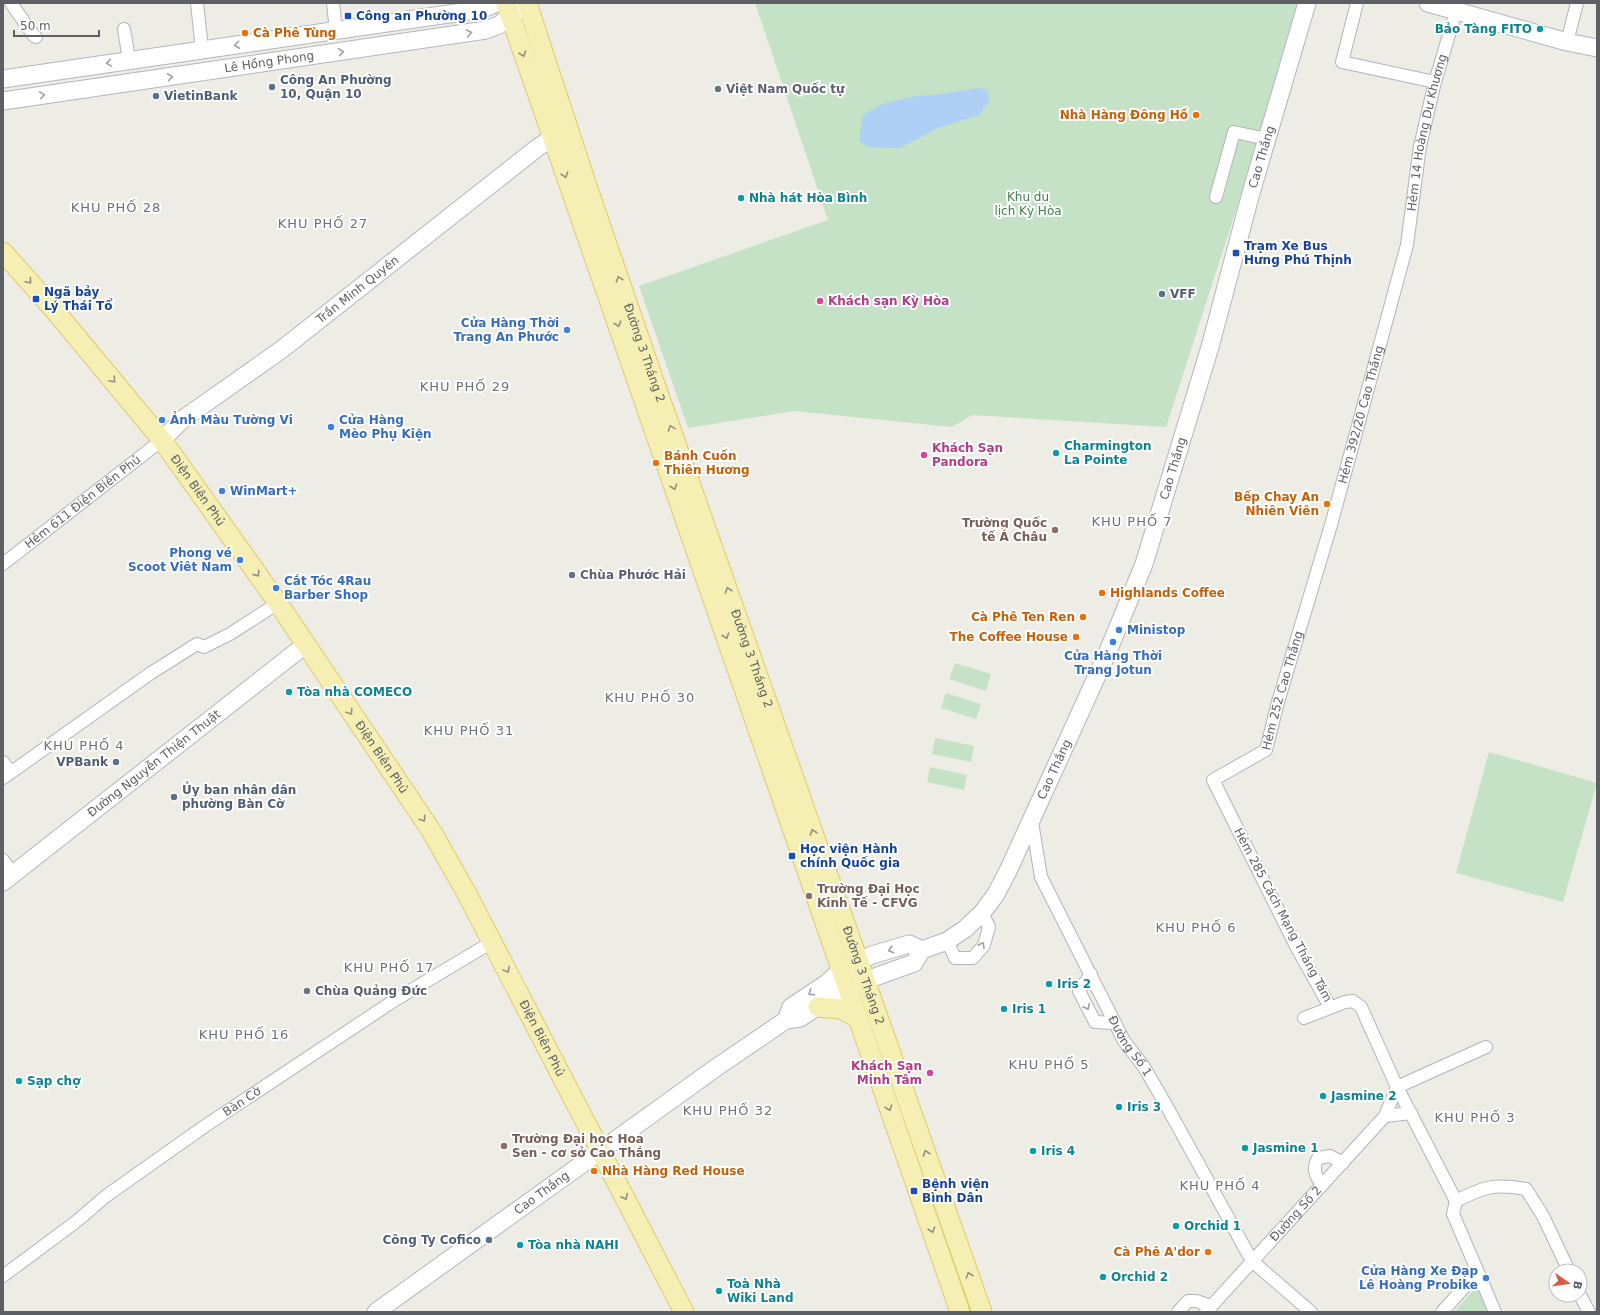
<svg xmlns="http://www.w3.org/2000/svg" width="1600" height="1315" viewBox="0 0 1600 1315" font-family="'DejaVu Sans',sans-serif">
	<style>
		.green { fill: #c5e2c7 }
		.water { fill: #aed0f4 }
		.lines { fill: none; stroke-linecap: round; stroke-linejoin: round }
		.street-casing { stroke: #b2b4b8; stroke-width: 14 }
		.secondary-casing { stroke: #b4b6bb; stroke-width: 19 }
		.primary-casing { stroke: #e0c86c; stroke-width: 21 }
		.street { stroke: #fff; stroke-width: 12 }
		.secondary { stroke: #fff; stroke-width: 17 }
		.primary { stroke: #f5efb3; stroke-width: 19 }
		.oneway { stroke: #9e9fa2 }
		.oneway2 { stroke: #929180 }
		.transit-dot { fill: #1a4fb4; stroke: #fff; stroke-width: 1.5 }
		.culture-dot { fill: #0f9aa8; stroke: #fff; stroke-width: 1.5 }
		.food-dot { fill: #e8710a; stroke: #fff; stroke-width: 1.5 }
		.service-dot { fill: #5c6f8a; stroke: #fff; stroke-width: 1.5 }
		.worship-dot { fill: #6b7280; stroke: #fff; stroke-width: 1.5 }
		.hotel-dot { fill: #d1479c; stroke: #fff; stroke-width: 1.5 }
		.shop-dot { fill: #3f7fe0; stroke: #fff; stroke-width: 1.5 }
		.education-dot { fill: #8d6e63; stroke: #fff; stroke-width: 1.5 }
		.labels { text-anchor: middle; dominant-baseline: central; stroke-width: 4; stroke-linejoin: round; paint-order: stroke }
		.transit-label { font-size: 12px; font-weight: bold; fill: #164399; stroke: #fff; text-anchor: start }
		.culture-label { font-size: 12px; font-weight: bold; fill: #0d838f; stroke: #fff; text-anchor: start }
		.food-label { font-size: 12px; font-weight: bold; fill: #c56008; stroke: #fff; text-anchor: end }
		.street-label { font-size: 12px; fill: #5d5f64; stroke: #fff }
		.service-label { font-size: 12px; font-weight: bold; fill: #4e5e75; stroke: #fff; text-anchor: start }
		.worship-label { font-size: 12px; font-weight: bold; fill: #5b616d; stroke: #fff; text-anchor: start }
		.park-label { font-size: 12px; fill: #408048; stroke: #fff }
		.hotel-label { font-size: 12px; font-weight: bold; fill: #b23c85; stroke: #fff; text-anchor: start }
		.shop-label { font-size: 12px; font-weight: bold; fill: #366cbe; stroke: #fff; text-anchor: start }
		.education-label { font-size: 12px; font-weight: bold; fill: #785e54; stroke: #fff; text-anchor: start }
		.neighbourhood-label { font-size: 13px; letter-spacing: 1px; fill: #6e7175; stroke: #fff }
	</style>
	<rect width="100%" height="100%" fill="#edece5"/>
	<g class="green">
		<path d="M 755,3 L 1303,3 L 1166,427 L 972,415 L 952,427 L 794,411 L 688,428 L 639,286 L 828,220 Z"/>
		<path d="M 955,663 L 991,674 L 986,691 L 949,679 Z"/>
		<path d="M 946,693 L 981,704 L 976,719 L 941,708 Z"/>
		<path d="M 935,738 L 974,746 L 971,762 L 932,754 Z"/>
		<path d="M 1489,752 L 1597,783 L 1563,902 L 1456,873 Z"/>
		<path d="M 930,767 L 967,775 L 964,790 L 927,782 Z"/>
		<path d="M 1477,1286 L 1490,1312 L 1454,1312 Z"/>
	</g>
	<path class="water" d="M 978,88 L 987,90 L 990,100 L 979,115 L 938,128 L 900,148 L 868,147 L 859,141 L 863,115 L 882,104 L 915,96 L 935,95 Z"/>
	<g class="lines">
		<defs>
			<g id="street">
				<path d="M 11,3 L 34,36 L 36,37"/>
				<path d="M 197,3 L 202,50"/>
				<path d="M 333,3 L 336,31"/>
				<path d="M 1357,3 L 1342,62 L 1435,82"/>
				<path d="M 124,29 L 129,60"/>
				<path d="M 1567,42 L 1577,3"/>
				<path d="M 1216,197 L 1234,132 L 1267,139"/>
				<path id="s1" d="M 3,564 L 162,440"/>
				<path d="M 3,762 L 11,772"/>
				<path d="M 3,778 L 151,673 L 197,644 L 204,647 L 230,634 L 278,603"/>
				<path id="s2" d="M 1032,822 L 1041,877 L 1124,1041 L 1144,1067 L 1166,1105 L 1252,1261 L 1311,1312"/>
				<path d="M 3,860 L 13,874"/>
				<path d="M 947,941 L 955,958 L 973,958 L 984,945 L 989,927 L 982,913"/>
				<path d="M 1091,974 L 1079,991 L 1095,1022 L 1115,1023"/>
				<path id="s3" d="M 1330,1007 L 1296,946 L 1213,780 L 1266,750 L 1278,702 L 1331,525 L 1407,245 L 1420,146 L 1435,82 L 1456,11"/>
				<path d="M 1304,1018 L 1345,1002 L 1353,1001 L 1361,1007 L 1397,1087 L 1456,1201 C 1484,1187 1494,1183 1526,1189 L 1543,1216 L 1569,1271"/>
				<path d="M 1385,1116 L 1411,1113"/>
				<path d="M 1322,1185 C 1315,1175 1312,1169 1318,1158 L 1330,1156 L 1343,1163"/>
				<path d="M 1456,1201 L 1453,1214 L 1495,1312"/>
				<path id="s4" d="M 3,1276 L 77,1221 L 106,1196 L 205,1126 L 395,1000 L 492,942"/>
				<path d="M 1580,1295 L 1589,1312"/>
				<path d="M 1178,1312 L 1188,1301 L 1196,1301 L 1211,1306"/>
				<path id="s5" d="M 1206,1312 L 1385,1116 L 1397,1087 L 1486,1047"/>
				<path d="M 1442,1312 L 1477,1273"/>
			</g>
			<g id="secondary">
				<path d="M 1428,3 L 1567,42 L 1597,48"/>
				<path d="M 3,79 L 483,9 L 496,3"/>
				<path id="s6" d="M 3,101 L 486,30 L 499,25 L 521,8"/>
				<path id="s7" d="M 162,440 L 183,419 L 281,350 L 537,148 L 552,138"/>
				<path id="s8" d="M 3,882 L 305,645"/>
				<path d="M 786,1020 L 791,1007 L 827,983 L 841,970 L 872,955 L 909,944 L 922,950"/>
				<path id="s9" d="M 376,1312 L 717,1067 L 786,1020 L 800,1018 L 847,987 L 914,963 L 922,950 L 947,941 L 965,929 L 982,913 L 996,894 L 1008,871 L 1106,656 L 1144,564 L 1210,347 L 1251,193 L 1307,3"/>
			</g>
			<g id="primary">
				<path d="M 506,3 L 960,1312"/>
				<path id="s10" d="M 527,3 L 588,189 L 655,384 L 982,1312"/>
				<path id="s11" d="M 3,252 L 56,312 L 162,440 L 278,603 L 432,832 L 467,894 L 684,1312"/>
				<path d="M 818,1007 L 841,1009 L 858,1018"/>
			</g>
		</defs>
		<use href="#street" class="street-casing"/>
		<use href="#secondary" class="secondary-casing"/>
		<use href="#primary" class="primary-casing"/>
		<use href="#street" class="street"/>
		<use href="#secondary" class="secondary"/>
		<use href="#primary" class="primary"/>
	</g>
	<defs><path id="oneway-chevron" d="M-2-3.5L2.5 0L-2 3.5" fill="none" stroke-width="1.6" stroke-linecap="round" stroke-linejoin="round"/></defs>
	<g class="oneway">
		<use href="#oneway-chevron" transform="translate(469 33) rotate(-10)"/>
		<use href="#oneway-chevron" transform="translate(237 45) rotate(173)"/>
		<use href="#oneway-chevron" transform="translate(341 52) rotate(-8)"/>
		<use href="#oneway-chevron" transform="translate(109 63) rotate(171)"/>
		<use href="#oneway-chevron" transform="translate(170 77) rotate(-8)"/>
		<use href="#oneway-chevron" transform="translate(42 95) rotate(-9)"/>
		<use href="#oneway-chevron" transform="translate(982 945) rotate(-60)"/>
		<use href="#oneway-chevron" transform="translate(891 950) rotate(163)"/>
		<use href="#oneway-chevron" transform="translate(811 993) rotate(146)"/>
		<use href="#oneway-chevron" transform="translate(1087 1007) rotate(64)"/>
	</g>
	<g class="oneway2">
		<use href="#oneway-chevron" transform="translate(523 54) rotate(71)"/>
		<use href="#oneway-chevron" transform="translate(565 175) rotate(71)"/>
		<use href="#oneway-chevron" transform="translate(619 279) rotate(-109)"/>
		<use href="#oneway-chevron" transform="translate(29 281) rotate(49)"/>
		<use href="#oneway-chevron" transform="translate(618 324) rotate(71)"/>
		<use href="#oneway-chevron" transform="translate(113 380) rotate(47)"/>
		<use href="#oneway-chevron" transform="translate(671 428) rotate(-110)"/>
		<use href="#oneway-chevron" transform="translate(674 487) rotate(71)"/>
		<use href="#oneway-chevron" transform="translate(257 574) rotate(55)"/>
		<use href="#oneway-chevron" transform="translate(728 590) rotate(-109)"/>
		<use href="#oneway-chevron" transform="translate(726 636) rotate(71)"/>
		<use href="#oneway-chevron" transform="translate(350 712) rotate(56)"/>
		<use href="#oneway-chevron" transform="translate(423 819) rotate(56)"/>
		<use href="#oneway-chevron" transform="translate(813 832) rotate(-109)"/>
		<use href="#oneway-chevron" transform="translate(507 970) rotate(62)"/>
		<use href="#oneway-chevron" transform="translate(889 1108) rotate(71)"/>
		<use href="#oneway-chevron" transform="translate(926 1153) rotate(-109)"/>
		<use href="#oneway-chevron" transform="translate(625 1197) rotate(63)"/>
		<use href="#oneway-chevron" transform="translate(932 1230) rotate(71)"/>
		<use href="#oneway-chevron" transform="translate(969 1275) rotate(-109)"/>
	</g>
	<g class="transit-dot">
		<rect x="344" y="12" width="8" height="8" rx="2"/>
		<rect x="1232" y="249" width="8" height="8" rx="2"/>
		<rect x="32" y="295" width="8" height="8" rx="2"/>
		<rect x="788" y="852" width="8" height="8" rx="2"/>
		<rect x="910" y="1187" width="8" height="8" rx="2"/>
	</g>
	<g class="culture-dot">
		<circle cx="1540" cy="29" r="4"/>
		<circle cx="741" cy="198" r="4"/>
		<circle cx="1056" cy="453" r="4"/>
		<circle cx="289" cy="692" r="4"/>
		<circle cx="1049" cy="984" r="4"/>
		<circle cx="1004" cy="1009" r="4"/>
		<circle cx="19" cy="1081" r="4"/>
		<circle cx="1323" cy="1096" r="4"/>
		<circle cx="1119" cy="1107" r="4"/>
		<circle cx="1245" cy="1148" r="4"/>
		<circle cx="1033" cy="1151" r="4"/>
		<circle cx="1176" cy="1226" r="4"/>
		<circle cx="520" cy="1245" r="4"/>
		<circle cx="1103" cy="1277" r="4"/>
		<circle cx="719" cy="1291" r="4"/>
	</g>
	<g class="food-dot">
		<circle cx="245" cy="33" r="4"/>
		<circle cx="1196" cy="115" r="4"/>
		<circle cx="656" cy="463" r="4"/>
		<circle cx="1327" cy="504" r="4"/>
		<circle cx="1102" cy="593" r="4"/>
		<circle cx="1083" cy="617" r="4"/>
		<circle cx="1076" cy="637" r="4"/>
		<circle cx="594" cy="1171" r="4"/>
		<circle cx="1208" cy="1252" r="4"/>
	</g>
	<g class="service-dot">
		<circle cx="272" cy="87" r="4"/>
		<circle cx="156" cy="96" r="4"/>
		<circle cx="1162" cy="294" r="4"/>
		<circle cx="116" cy="762" r="4"/>
		<circle cx="174" cy="797" r="4"/>
		<circle cx="489" cy="1240" r="4"/>
	</g>
	<g class="worship-dot">
		<circle cx="718" cy="89" r="4"/>
		<circle cx="572" cy="575" r="4"/>
		<circle cx="307" cy="991" r="4"/>
	</g>
	<g class="hotel-dot">
		<circle cx="820" cy="301" r="4"/>
		<circle cx="924" cy="455" r="4"/>
		<circle cx="930" cy="1073" r="4"/>
	</g>
	<g class="shop-dot">
		<circle cx="567" cy="330" r="4"/>
		<circle cx="162" cy="420" r="4"/>
		<circle cx="331" cy="427" r="4"/>
		<circle cx="222" cy="491" r="4"/>
		<circle cx="240" cy="560" r="4"/>
		<circle cx="276" cy="588" r="4"/>
		<circle cx="1119" cy="630" r="4"/>
		<circle cx="1113" cy="642" r="4"/>
		<circle cx="1486" cy="1278" r="4"/>
	</g>
	<g class="education-dot">
		<circle cx="1055" cy="530" r="4"/>
		<circle cx="809" cy="896" r="4"/>
		<circle cx="504" cy="1146" r="4"/>
	</g>
	<g class="labels">
		<g class="transit-label">
			<text x="356" y="16">Công an Phường 10</text>
			<text x="1244" y="246">Trạm Xe Bus<tspan x="1244" dy="14">Hưng Phú Thịnh</tspan></text>
			<text x="44" y="292">Ngã bảy<tspan x="44" dy="14">Lý Thái Tổ</tspan></text>
			<text x="800" y="849">Học viện Hành<tspan x="800" dy="14">chính Quốc gia</tspan></text>
			<text x="922" y="1184">Bệnh viện<tspan x="922" dy="14">Bình Dân</tspan></text>
		</g>
		<g class="culture-label">
			<text x="1532" y="29" text-anchor="end">Bảo Tàng FITO</text>
			<text x="749" y="198">Nhà hát Hòa Bình</text>
			<text x="1064" y="446">Charmington<tspan x="1064" dy="14">La Pointe</tspan></text>
			<text x="297" y="692">Tòa nhà COMECO</text>
			<text x="1057" y="984">Iris 2</text>
			<text x="1012" y="1009">Iris 1</text>
			<text x="27" y="1081">Sạp chợ</text>
			<text x="1331" y="1096">Jasmine 2</text>
			<text x="1127" y="1107">Iris 3</text>
			<text x="1253" y="1148">Jasmine 1</text>
			<text x="1041" y="1151">Iris 4</text>
			<text x="1184" y="1226">Orchid 1</text>
			<text x="528" y="1245">Tòa nhà NAHI</text>
			<text x="1111" y="1277">Orchid 2</text>
			<text x="727" y="1284">Toà Nhà<tspan x="727" dy="14">Wiki Land</tspan></text>
		</g>
		<g class="food-label">
			<text x="253" y="33" text-anchor="start">Cà Phê Tùng</text>
			<text x="1188" y="115">Nhà Hàng Đông Hồ</text>
			<text x="664" y="456" text-anchor="start">Bánh Cuốn<tspan x="664" dy="14">Thiên Hương</tspan></text>
			<text x="1319" y="497">Bếp Chay An<tspan x="1319" dy="14">Nhiên Viên</tspan></text>
			<text x="1110" y="593" text-anchor="start">Highlands Coffee</text>
			<text x="1075" y="617">Cà Phê Ten Ren</text>
			<text x="1068" y="637">The Coffee House</text>
			<text x="602" y="1171" text-anchor="start">Nhà Hàng Red House</text>
			<text x="1200" y="1252">Cà Phê A'dor</text>
		</g>
		<g class="street-label">
			<text stroke="none"><textPath href="#s6" startOffset="269">Lê Hồng Phong</textPath></text>
			<text stroke="none"><textPath href="#s3" startOffset="955">Hẻm 14 Hoàng Dư Khương</textPath></text>
			<text stroke="none"><textPath href="#s9" startOffset="1541">Cao Thắng</textPath></text>
			<text stroke="none"><textPath href="#s7" startOffset="247">Trần Minh Quyền</textPath></text>
			<text stroke="none"><textPath href="#s10" startOffset="369">Đường 3 Tháng 2</textPath></text>
			<text stroke="none"><textPath href="#s3" startOffset="665">Hẻm 392/20 Cao Thắng</textPath></text>
			<text stroke="none"><textPath href="#s9" startOffset="1217">Cao Thắng</textPath></text>
			<text stroke="none"><textPath href="#s11" startOffset="308">Điện Biên Phủ</textPath></text>
			<text stroke="none"><textPath href="#s1" startOffset="101">Hẻm 611 Điện Biên Phủ</textPath></text>
			<text stroke="none"><textPath href="#s10" startOffset="693">Đường 3 Tháng 2</textPath></text>
			<text stroke="none"><textPath href="#s3" startOffset="378">Hẻm 252 Cao Thắng</textPath></text>
			<text stroke="none"><textPath href="#s11" startOffset="632">Điện Biên Phủ</textPath></text>
			<text stroke="none"><textPath href="#s8" startOffset="192">Đường Nguyễn Thiện Thuật</textPath></text>
			<text stroke="none"><textPath href="#s9" startOffset="893">Cao Thắng</textPath></text>
			<text transform="translate(1283 915) rotate(62)">Hẻm 285 Cách Mạng Tháng Tám</text>
			<text stroke="none"><textPath href="#s10" startOffset="1029">Đường 3 Tháng 2</textPath></text>
			<text stroke="none"><textPath href="#s11" startOffset="956">Điện Biên Phủ</textPath></text>
			<text stroke="none"><textPath href="#s2" startOffset="247">Đường Số 1</textPath></text>
			<text stroke="none"><textPath href="#s4" startOffset="296">Bàn Cờ</textPath></text>
			<text stroke="none"><textPath href="#s9" startOffset="204">Cao Thắng</textPath></text>
			<text stroke="none"><textPath href="#s5" startOffset="133">Đường Số 2</textPath></text>
		</g>
		<g class="service-label">
			<text x="280" y="80">Công An Phường<tspan x="280" dy="14">10, Quận 10</tspan></text>
			<text x="164" y="96">VietinBank</text>
			<text x="1170" y="294">VFF</text>
			<text x="108" y="762" text-anchor="end">VPBank</text>
			<text x="182" y="790">Ủy ban nhân dân<tspan x="182" dy="14">phường Bàn Cờ</tspan></text>
			<text x="481" y="1240" text-anchor="end">Công Ty Cofico</text>
		</g>
		<g class="worship-label">
			<text x="726" y="89">Việt Nam Quốc tự</text>
			<text x="580" y="575">Chùa Phước Hải</text>
			<text x="315" y="991">Chùa Quảng Đức</text>
		</g>
		<g class="park-label">
			<text x="1028" y="197">Khu du<tspan x="1028" dy="14">lịch Kỳ Hòa</tspan></text>
		</g>
		<g class="hotel-label">
			<text x="828" y="301">Khách sạn Kỳ Hòa</text>
			<text x="932" y="448">Khách Sạn<tspan x="932" dy="14">Pandora</tspan></text>
			<text x="922" y="1066" text-anchor="end">Khách Sạn<tspan x="922" dy="14">Minh Tâm</tspan></text>
		</g>
		<g class="shop-label">
			<text x="559" y="323" text-anchor="end">Cửa Hàng Thời<tspan x="559" dy="14">Trang An Phước</tspan></text>
			<text x="170" y="420">Ảnh Màu Tường Vi</text>
			<text x="339" y="420">Cửa Hàng<tspan x="339" dy="14">Mèo Phụ Kiện</tspan></text>
			<text x="230" y="491">WinMart+</text>
			<text x="232" y="553" text-anchor="end">Phong vé<tspan x="232" dy="14">Scoot Viêt Nam</tspan></text>
			<text x="284" y="581">Cắt Tóc 4Rau<tspan x="284" dy="14">Barber Shop</tspan></text>
			<text x="1127" y="630">Ministop</text>
			<text x="1113" y="656" text-anchor="middle">Cửa Hàng Thời<tspan x="1113" dy="14">Trang Jotun</tspan></text>
			<text x="1478" y="1271" text-anchor="end">Cửa Hàng Xe Đạp<tspan x="1478" dy="14">Lê Hoàng Probike</tspan></text>
		</g>
		<g class="education-label">
			<text x="1047" y="523" text-anchor="end">Trường Quốc<tspan x="1047" dy="14">tế Á Châu</tspan></text>
			<text x="817" y="889">Trường Đại Học<tspan x="817" dy="14">Kinh Tế - CFVG</tspan></text>
			<text x="512" y="1139">Trường Đại học Hoa<tspan x="512" dy="14">Sen - cơ sở Cao Thắng</tspan></text>
		</g>
		<g class="neighbourhood-label">
			<text x="116" y="207">KHU PHỐ 28</text>
			<text x="323" y="223">KHU PHỐ 27</text>
			<text x="465" y="386">KHU PHỐ 29</text>
			<text x="1132" y="521">KHU PHỐ 7</text>
			<text x="650" y="697">KHU PHỐ 30</text>
			<text x="469" y="730">KHU PHỐ 31</text>
			<text x="84" y="745">KHU PHỐ 4</text>
			<text x="1196" y="927">KHU PHỐ 6</text>
			<text x="389" y="967">KHU PHỐ 17</text>
			<text x="244" y="1034">KHU PHỐ 16</text>
			<text x="1049" y="1064">KHU PHỐ 5</text>
			<text x="728" y="1110">KHU PHỐ 32</text>
			<text x="1475" y="1117">KHU PHỐ 3</text>
			<text x="1220" y="1185">KHU PHỐ 4</text>
		</g>
	</g>
	<rect width="1600" height="1315" fill="none" stroke="#5d5f64" stroke-width="8"/>
	<g transform="translate(1568 1283) rotate(103)"><circle r="19" fill="#ffffff" stroke="#bebfc1"/>
	<path d="M0-3L7 15L0 10L-7 15Z" fill="#d35b45"/>
	<text y="-6" font-size="11" font-weight="bold" text-anchor="middle" fill="#5d5f64">B</text>
	</g>
	<path d="M14 30v6h85v-6" fill="none" stroke="#5d5f64" stroke-width="2"/>
	<text x="20" y="30" font-size="12" fill="#5d5f64" stroke="#ffffff" stroke-width="3" paint-order="stroke">50 m</text>
</svg>
